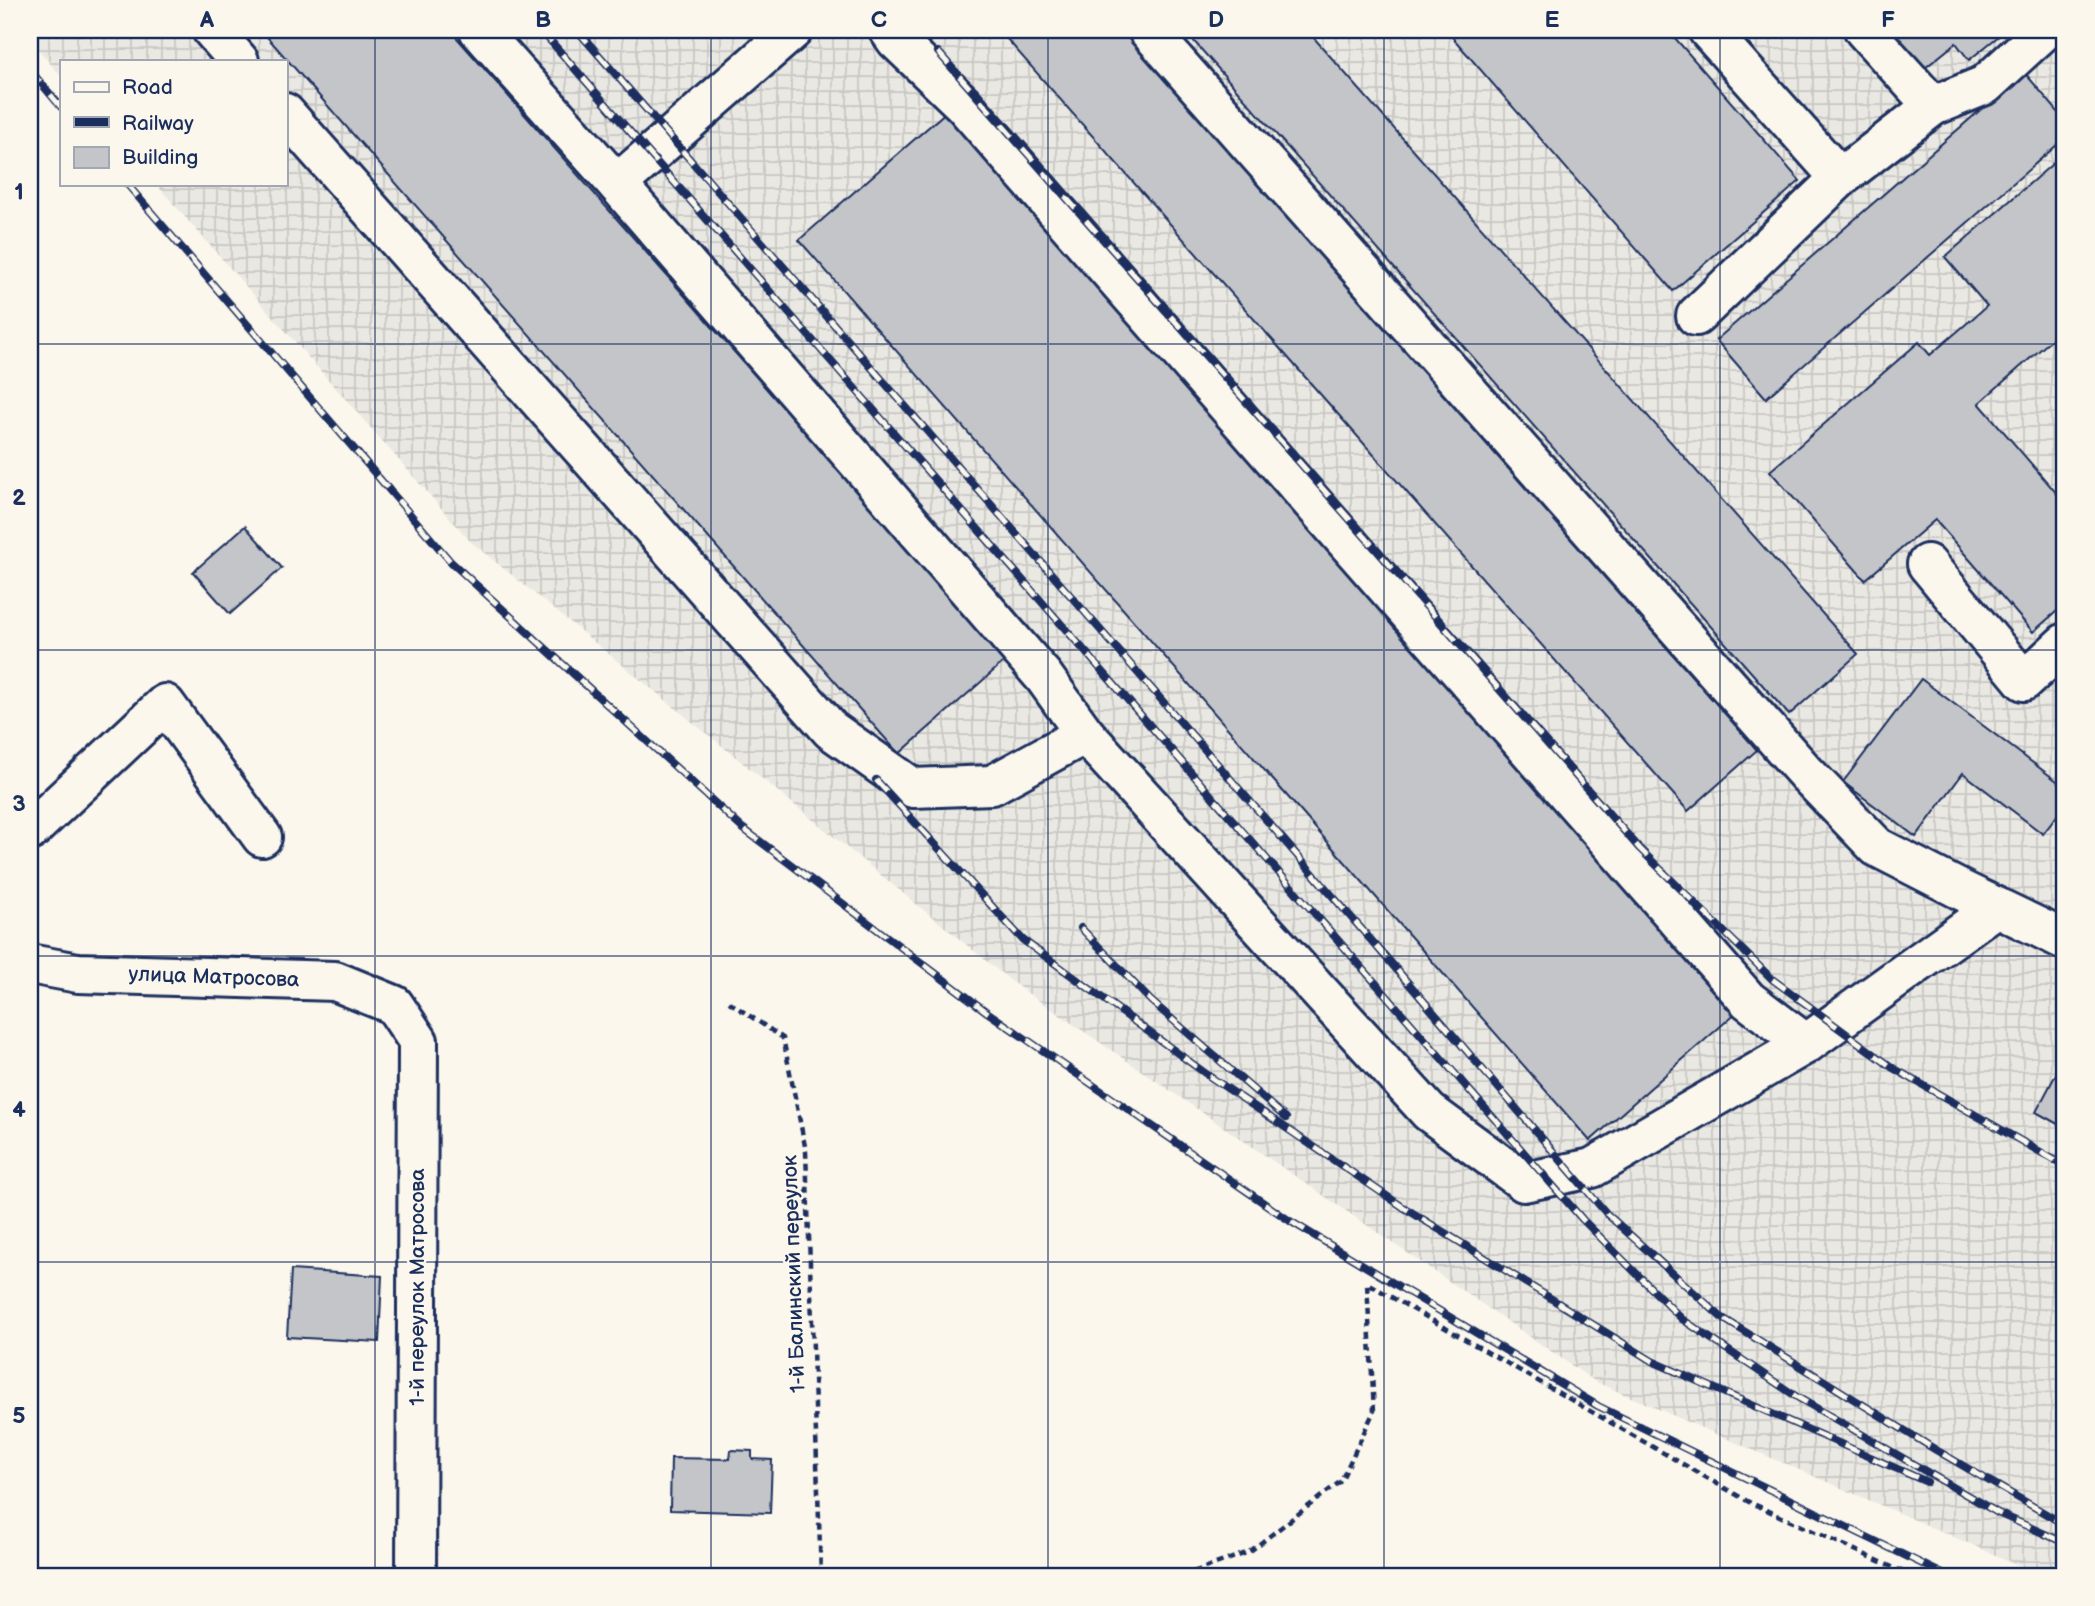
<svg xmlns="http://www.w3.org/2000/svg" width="2095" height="1606" viewBox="0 0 2095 1606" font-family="'Balsamiq Sans',sans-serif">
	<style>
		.industrial { fill: url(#industrial-grid) }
		.building { fill: #c3c5c9; stroke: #1b2f5e; stroke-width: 2 }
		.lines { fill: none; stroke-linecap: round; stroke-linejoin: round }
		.minor-casing { stroke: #1b2f5e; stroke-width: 44 }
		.path { stroke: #1b2f5e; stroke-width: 4.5; stroke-dasharray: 7 5; stroke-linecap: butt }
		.minor { stroke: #fbf7ec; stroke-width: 38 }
		.rail-casing { stroke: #1b2f5e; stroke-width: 8 }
		.rail { stroke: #fbf7ec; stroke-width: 5; stroke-dasharray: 16; stroke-linecap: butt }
		.grid { fill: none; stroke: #1b2f5e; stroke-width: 2; stroke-opacity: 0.55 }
		.labels { text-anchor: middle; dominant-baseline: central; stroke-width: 5; stroke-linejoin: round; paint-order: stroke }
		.street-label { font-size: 21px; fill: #1b2f5e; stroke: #fbf7ec }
		.neatline { fill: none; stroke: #1b2f5e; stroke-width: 2.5 }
		.grid-label { font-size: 23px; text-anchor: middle; font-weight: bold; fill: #1b2f5e }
	</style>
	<defs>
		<pattern id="industrial-grid" width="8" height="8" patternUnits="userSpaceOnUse" patternTransform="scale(1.75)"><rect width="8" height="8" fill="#eae8e2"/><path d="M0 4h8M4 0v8" fill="none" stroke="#c8c7c4"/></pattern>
	</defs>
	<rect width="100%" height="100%" fill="#fbf7ec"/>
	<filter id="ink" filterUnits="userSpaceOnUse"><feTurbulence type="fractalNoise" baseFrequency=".0143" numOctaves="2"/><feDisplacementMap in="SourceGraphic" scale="14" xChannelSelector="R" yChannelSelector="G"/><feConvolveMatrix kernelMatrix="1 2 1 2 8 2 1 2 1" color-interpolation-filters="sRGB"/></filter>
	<g filter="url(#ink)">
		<path class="industrial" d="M 30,30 L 2065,30 L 2065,1576 L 2044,1576 L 1596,1382 L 1016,985 L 471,542 L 156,184 L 285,184 L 285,61 L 61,61 L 61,76 L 30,40 Z"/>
		<g class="building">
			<path d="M 261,30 L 450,30 L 1006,660 L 899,754 Z"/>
			<path d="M 999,30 L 1122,30 L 1757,750 L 1688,811 Z"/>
			<path d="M 1184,30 L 1307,30 L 1858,654 L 1789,715 Z"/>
			<path d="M 1446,30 L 1668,30 L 1800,181 L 1673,291 Z"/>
			<path d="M 1886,30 L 1995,30 L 2000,35 L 1969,60 L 1956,43 L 1920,72 Z"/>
			<path d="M 2024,72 L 2065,120 L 2065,138 L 1766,398 L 1716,340 Z"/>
			<path d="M 947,111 L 1738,1011 L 1590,1141 L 799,240 Z"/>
			<path d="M 2065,153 L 2065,328 L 1979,403 L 2065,503 L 2065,604 L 2033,632 L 1935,520 L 1865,580 L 1770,471 L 1919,342 L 1930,355 L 1987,306 L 1945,257 Z"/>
			<path d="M 245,526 L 282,568 L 230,614 L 193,572 Z"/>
			<path d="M 1921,679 L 2065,787 L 2065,805 L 2043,834 L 1963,773 L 1916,837 L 1843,782 Z"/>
			<path d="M 2065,1057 L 2065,1128 L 2036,1112 Z"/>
			<path d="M 291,1270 L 382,1276 L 379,1342 L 287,1337 Z"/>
			<path d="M 731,1450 L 752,1451 L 752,1459 L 772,1460 L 770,1513 L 670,1510 L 671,1458 L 730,1459 Z"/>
		</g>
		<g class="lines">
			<defs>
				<g id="minor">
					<path d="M 212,30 L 239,61"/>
					<path d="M 479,30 L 617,184 L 1044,677 L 1085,734 L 1429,1112 L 1524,1182 L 1592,1168 L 1806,1044 L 1996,907"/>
					<path d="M 889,30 L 896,40 L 963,104 L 1748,1000 L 1806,1044"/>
					<path d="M 1148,30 L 1805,772 L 1877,847 L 1963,891 L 2065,940"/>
					<path d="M 1933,106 L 1985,85 L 2045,30"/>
					<path d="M 285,113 L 831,730 L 913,788 L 992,785 L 1085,734"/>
					<path d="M 1840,178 L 1933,106 L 1864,30"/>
					<path d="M 617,184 L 793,30"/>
					<path d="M 1696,316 L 1840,178 L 1708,30"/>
					<path d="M 1927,564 L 2024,681 L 2065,643"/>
					<path d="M 30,831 L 165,704 L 262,837"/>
					<path d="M 30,964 L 78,973 L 335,981 L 394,1005 L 418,1041 L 416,1576"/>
				</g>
			</defs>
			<use href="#minor" class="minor-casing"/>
			<g class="path">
				<path d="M 729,1002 L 783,1038 L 806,1151 L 821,1576"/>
				<path d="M 1182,1576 L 1249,1552 L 1341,1481 L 1374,1411 L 1367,1283 L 1749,1502 L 1912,1576"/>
			</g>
			<use href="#minor" class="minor"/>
			<defs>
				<g id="rail">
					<path d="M 541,30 L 1583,1220 L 1682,1319 L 1797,1397 L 1998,1513 L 2065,1543"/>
					<path d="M 577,30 L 1391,963 L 1607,1214 L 1721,1317 L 1936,1450 L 2065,1525"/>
					<path d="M 938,52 L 1640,849 L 1772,979 L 1893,1068 L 2065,1166"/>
					<path d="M 30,70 L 61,107"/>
					<path d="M 127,184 L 451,562 L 741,827 L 987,1012 L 1290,1221 L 1598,1406 L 1947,1576"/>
					<path d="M 876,780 L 1023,940 L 1209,1076 L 1403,1207 L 1652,1361 L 1927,1482"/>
					<path d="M 1081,928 L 1151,1001 L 1286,1118"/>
				</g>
			</defs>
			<use href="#rail" class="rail-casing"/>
			<use href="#rail" class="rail"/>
		</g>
	</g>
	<path class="grid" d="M 375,30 L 375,1576M 711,30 L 711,1576M 1048,30 L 1048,1576M 1384,30 L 1384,1576M 1720,30 L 1720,1576M 30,344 L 2065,344M 30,650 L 2065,650M 30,956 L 2065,956M 30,1262 L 2065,1262"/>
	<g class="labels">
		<g class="street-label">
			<text transform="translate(214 977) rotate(2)">улица Матросова</text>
			<text transform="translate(794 1274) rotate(-92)">1-й Балинский переулок</text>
			<text transform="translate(417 1287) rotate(-90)">1-й переулок Матросова</text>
		</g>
	</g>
	<rect width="2095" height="1606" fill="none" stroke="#fbf7ec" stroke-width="77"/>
	<rect x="60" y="60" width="228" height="126" fill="#fbf7ec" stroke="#a1a7b3" stroke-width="2"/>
	<rect x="74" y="82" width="35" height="10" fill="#fbf7ec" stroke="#a1a7b3" stroke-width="2"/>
	<text x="122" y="94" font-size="21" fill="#1b2f5e">Road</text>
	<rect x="74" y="117" width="35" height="10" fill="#1b2f5e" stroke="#a1a7b3" stroke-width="2"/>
	<text x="122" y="130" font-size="21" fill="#1b2f5e">Railway</text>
	<rect x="74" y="147" width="35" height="21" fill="#c3c5c9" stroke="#a1a7b3" stroke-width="2"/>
	<text x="122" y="164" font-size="21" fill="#1b2f5e">Building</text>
	<rect x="38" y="38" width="2018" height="1530" class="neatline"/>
	<g class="grid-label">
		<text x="207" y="27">A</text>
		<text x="543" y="27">B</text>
		<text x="879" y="27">C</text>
		<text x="1216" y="27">D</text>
		<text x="1552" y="27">E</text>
		<text x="1888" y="27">F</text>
		<text x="19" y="199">1</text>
		<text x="19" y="505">2</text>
		<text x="19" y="811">3</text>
		<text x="19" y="1117">4</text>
		<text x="19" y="1423">5</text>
	</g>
</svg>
